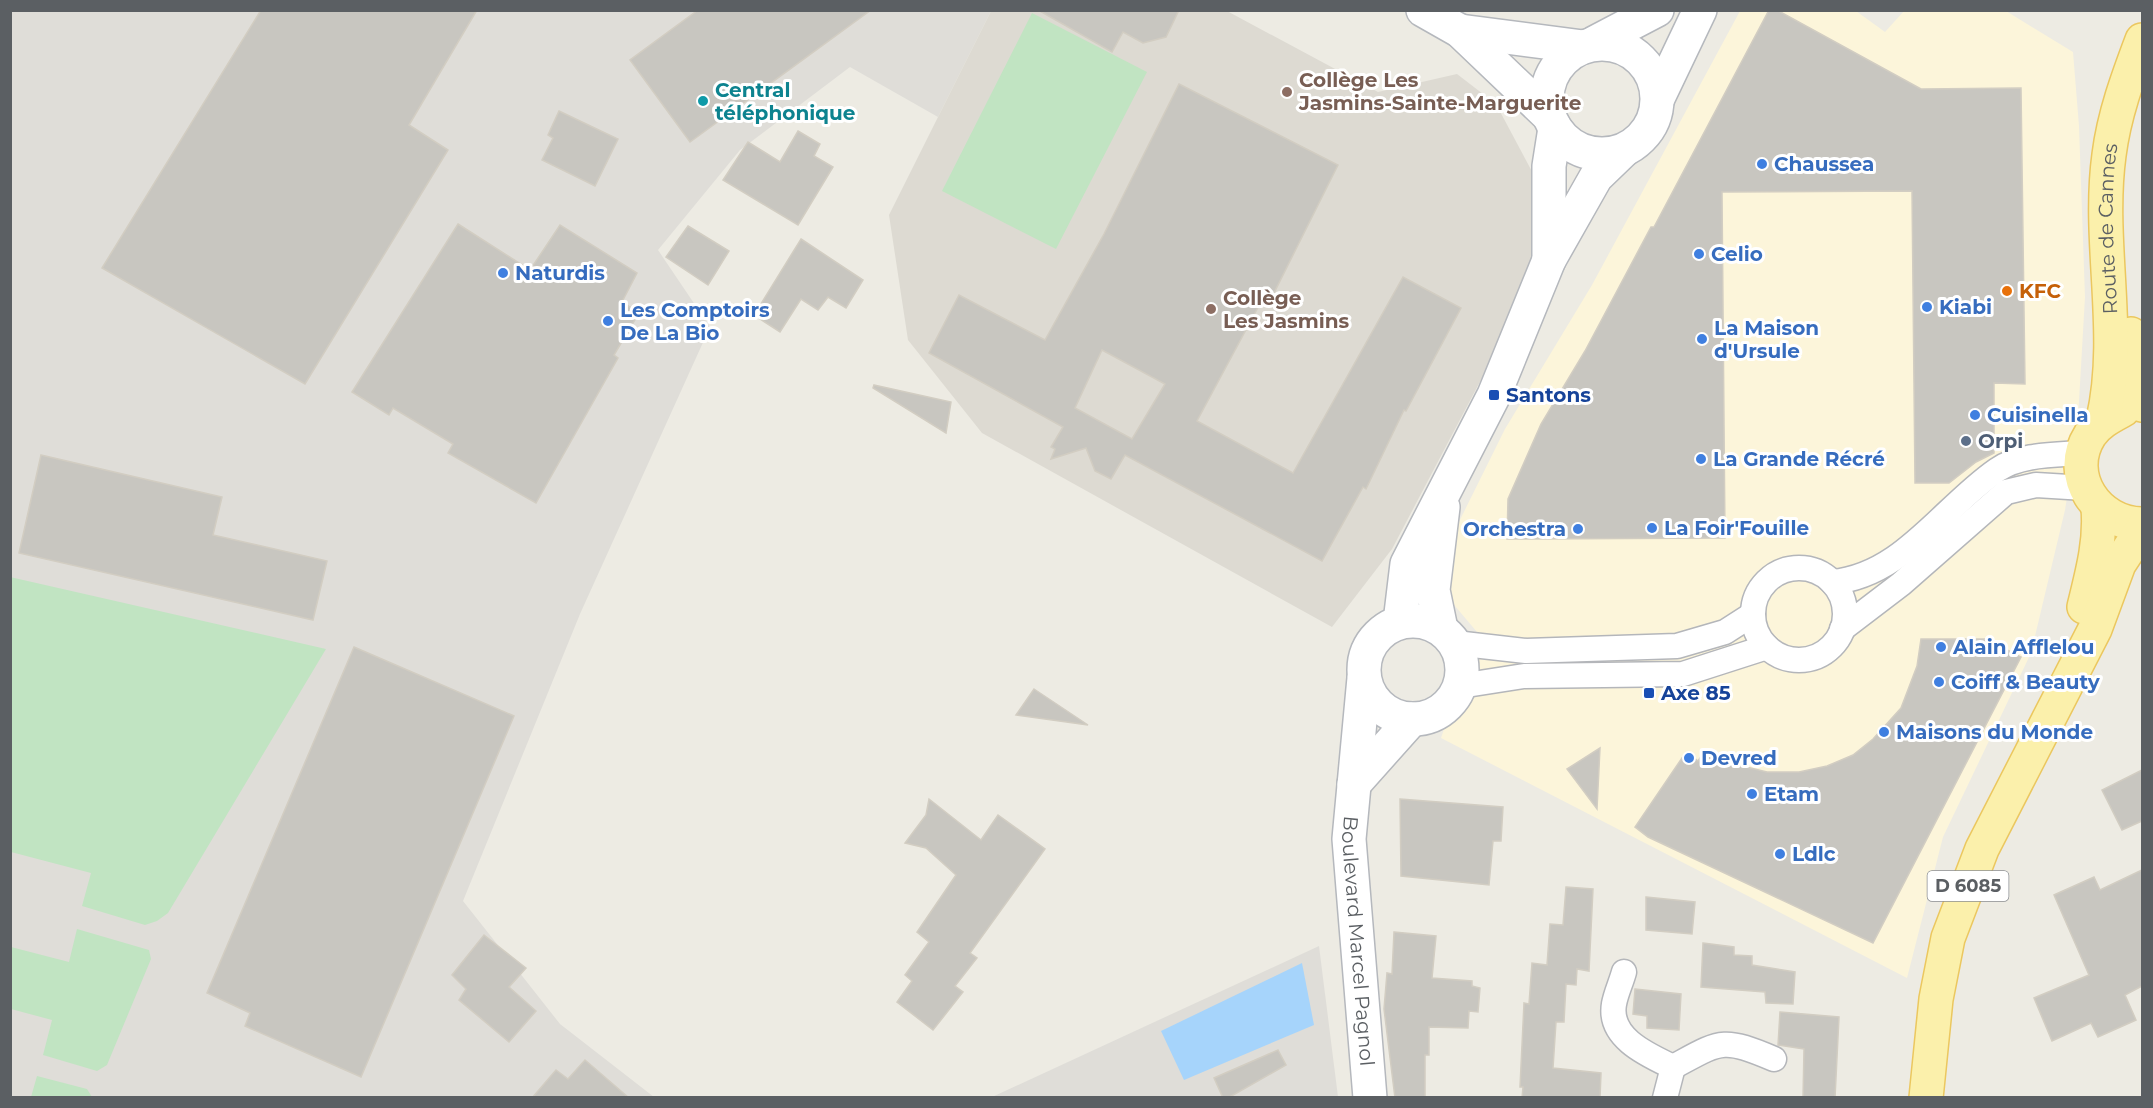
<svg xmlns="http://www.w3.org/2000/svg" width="2153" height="1108" viewBox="0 0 2153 1108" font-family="Montserrat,sans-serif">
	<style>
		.commercial { fill: #fcf5da }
		.industrial { fill: #dfddd8 }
		.education { fill: #dddad2 }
		.green { fill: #c1e4c2 }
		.water { fill: #a6d4fb }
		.building { fill: #c8c6c0; stroke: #d2cdc2; stroke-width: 1.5; fill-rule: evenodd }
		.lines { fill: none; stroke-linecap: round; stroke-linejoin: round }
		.street-casing { stroke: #b4b6ba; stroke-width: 27 }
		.secondary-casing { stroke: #b5b8bd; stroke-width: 36 }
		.primary-casing { stroke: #ebc75f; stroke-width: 36 }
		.street { stroke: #fff; stroke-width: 24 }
		.secondary { stroke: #fff; stroke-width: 33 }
		.primary { stroke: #fbf0ab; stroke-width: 33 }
		.education-dot { fill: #8d6e63; stroke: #fff; stroke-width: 2 }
		.culture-dot { fill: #0f9aa8; stroke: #fff; stroke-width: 2 }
		.shop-dot { fill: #3f7fe0; stroke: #fff; stroke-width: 2 }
		.food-dot { fill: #e8710a; stroke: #fff; stroke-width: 2 }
		.transit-dot { fill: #1a4fb4; stroke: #fff; stroke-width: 2 }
		.service-dot { fill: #5c6f8a; stroke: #fff; stroke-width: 2 }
		.labels { text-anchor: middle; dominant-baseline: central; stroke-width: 6; stroke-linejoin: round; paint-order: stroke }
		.shield { fill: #fff; stroke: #8c8f92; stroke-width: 1.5 }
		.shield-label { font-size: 18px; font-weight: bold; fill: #5b5f63 }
		.education-label { font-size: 20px; font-weight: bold; fill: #785e54; stroke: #fff; text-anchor: start }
		.culture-label { font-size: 20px; font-weight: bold; fill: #0d838f; stroke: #fff; text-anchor: start }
		.shop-label { font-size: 20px; font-weight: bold; fill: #366cbe; stroke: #fff; text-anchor: start }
		.street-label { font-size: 20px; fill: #5b5f63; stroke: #fff }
		.food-label { font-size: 20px; font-weight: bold; fill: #c56008; stroke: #fff; text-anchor: start }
		.transit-label { font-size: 20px; font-weight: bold; fill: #164399; stroke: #fff; text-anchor: start }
		.service-label { font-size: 20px; font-weight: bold; fill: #4e5e75; stroke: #fff; text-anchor: start }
	</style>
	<rect width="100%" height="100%" fill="#edebe3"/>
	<path class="commercial" d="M 1740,11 L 1856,11 L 1885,32 L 1904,11 L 2006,11 L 2073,52 L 2079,126 L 2085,297 L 2077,436 L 2065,510 L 2031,653 L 1943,837 L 1907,978 L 1441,738 L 1477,632 L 1444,593 L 1451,538 L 1505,429 L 1592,285 Z"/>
	<g class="industrial">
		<path d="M 11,10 L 991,11 L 938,117 L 850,67 L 740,150 L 658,250 L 710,327 L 580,614 L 463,901 L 560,1024 L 654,1097 L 11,1097 Z"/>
		<path d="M 1319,946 L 1338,1097 L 992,1097 Z"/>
	</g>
	<path class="education" d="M 991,11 L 1227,11 L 1378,92 L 1457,74 L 1496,104 L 1537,181 L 1535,277 L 1392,549 L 1332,627 L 982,433 L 908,340 L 889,215 Z"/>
	<g class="green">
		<path d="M 1032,13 L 1147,72 L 1056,249 L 942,191 Z"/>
		<path d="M 10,577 L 326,649 L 168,913 L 157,921 L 145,925 L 82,906 L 91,873 L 11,852 Z"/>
		<path d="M 77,929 L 149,950 L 151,959 L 107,1065 L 97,1071 L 43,1055 L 52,1020 L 11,1009 L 11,947 L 69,962 Z"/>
		<path d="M 37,1076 L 87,1089 L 92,1097 L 31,1097 Z"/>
	</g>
	<path class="water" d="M 1302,963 L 1314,1025 L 1184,1080 L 1161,1031 Z"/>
	<g class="building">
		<path d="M 261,10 L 477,10 L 409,125 L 448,150 L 305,384 L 102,268 Z"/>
		<path d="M 698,10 L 871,10 L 690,142 L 630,60 Z"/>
		<path d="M 1038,10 L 1179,10 L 1166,37 L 1143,43 L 1123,32 L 1112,52 Z"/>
		<path d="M 1769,10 L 1777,10 L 1921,89 L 2021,88 L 2025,384 L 1994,383 L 1994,453 L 1976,462 L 1949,483 L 1915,483 L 1912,191 L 1722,192 L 1725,538 L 1507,539 L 1508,499 L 1541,424 L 1585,351 L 1651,227 L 1654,227 Z"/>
		<path d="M 1179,84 L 1338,165 L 1269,303 L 1262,300 L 1197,421 L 1293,473 L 1403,277 L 1461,308 L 1406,411 L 1404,410 L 1366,489 L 1363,487 L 1322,561 L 1125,455 L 1111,479 L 1095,471 L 1086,448 L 1051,459 L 1055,449 L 1051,447 L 1063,427 L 929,353 L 959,295 L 1045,340 L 1104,234 ZM 1102,350 L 1165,384 L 1132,439 L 1075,408 Z"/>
		<path d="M 559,111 L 618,139 L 595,186 L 542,160 L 553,138 L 548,135 Z"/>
		<path d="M 798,131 L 820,144 L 814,156 L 833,167 L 798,225 L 723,180 L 748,142 L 780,162 Z"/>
		<path d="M 458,224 L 530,270 L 560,225 L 637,273 L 622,302 L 639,313 L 614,355 L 618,358 L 536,503 L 448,453 L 453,444 L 393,408 L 389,415 L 352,392 Z"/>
		<path d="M 688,226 L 729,251 L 708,285 L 666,257 Z"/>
		<path d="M 801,239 L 863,280 L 846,308 L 828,297 L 818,310 L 801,299 L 780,332 L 754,315 Z"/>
		<path d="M 874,385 L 951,402 L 946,433 L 873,388 Z"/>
		<path d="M 41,455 L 222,497 L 213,535 L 327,561 L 313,620 L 19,553 Z"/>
		<path d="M 1921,639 L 1986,639 L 2021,657 L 1873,943 L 1648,837 L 1635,827 L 1682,758 L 1688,761 L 1692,756 L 1698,761 L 1706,749 L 1734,764 L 1767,772 L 1799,772 L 1827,766 L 1853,755 L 1873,739 L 1901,708 L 1917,666 Z"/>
		<path d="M 354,647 L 514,716 L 361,1077 L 245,1026 L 250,1013 L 207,993 Z"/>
		<path d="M 1034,689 L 1088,725 L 1016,715 Z"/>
		<path d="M 1600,748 L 1597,809 L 1567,769 Z"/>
		<path d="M 2142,770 L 2142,821 L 2122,830 L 2102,790 Z"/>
		<path d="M 929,799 L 981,840 L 998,815 L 1045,849 L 970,953 L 977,958 L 955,986 L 963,992 L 933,1030 L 897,1002 L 912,981 L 905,975 L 929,942 L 917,932 L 956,875 L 926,848 L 905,843 L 926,815 Z"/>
		<path d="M 1400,799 L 1503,807 L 1501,841 L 1493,841 L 1489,885 L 1401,876 Z"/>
		<path d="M 2142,870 L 2142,986 L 2125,995 L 2136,1020 L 2098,1037 L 2091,1023 L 2052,1041 L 2034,998 L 2089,975 L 2054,895 L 2094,877 L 2100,890 Z"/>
		<path d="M 1566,887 L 1593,889 L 1589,971 L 1577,969 L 1576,985 L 1566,984 L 1564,1022 L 1556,1022 L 1553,1068 L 1601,1073 L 1600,1098 L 1522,1098 L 1523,1087 L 1520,1087 L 1524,1003 L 1529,1004 L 1532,963 L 1547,965 L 1550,924 L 1563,925 Z"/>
		<path d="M 1646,897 L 1695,902 L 1692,934 L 1646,930 Z"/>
		<path d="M 1394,932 L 1436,936 L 1432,978 L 1472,981 L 1472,986 L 1480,988 L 1478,1012 L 1469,1011 L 1468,1028 L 1429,1027 L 1429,1055 L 1425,1055 L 1425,1098 L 1395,1098 L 1384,1009 L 1387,973 L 1392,974 Z"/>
		<path d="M 484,935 L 526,968 L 509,987 L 536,1011 L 509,1042 L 459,1000 L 466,989 L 452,975 Z"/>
		<path d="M 1703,943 L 1734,947 L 1734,955 L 1752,956 L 1752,965 L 1795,972 L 1793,1004 L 1766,1003 L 1765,992 L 1701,987 Z"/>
		<path d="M 1635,989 L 1681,994 L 1679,1030 L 1647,1028 L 1647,1016 L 1633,1014 Z"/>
		<path d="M 1780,1012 L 1839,1017 L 1835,1098 L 1803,1098 L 1804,1049 L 1778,1045 Z"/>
		<path d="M 1278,1050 L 1286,1065 L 1228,1098 L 1223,1098 L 1214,1078 Z"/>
		<path d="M 585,1060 L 629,1098 L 532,1098 L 556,1070 L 568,1079 Z"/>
	</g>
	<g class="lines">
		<defs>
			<g id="street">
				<circle cx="1799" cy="614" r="46"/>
				<path d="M 1832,582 C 1902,576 1942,508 1997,470 C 2020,454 2054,455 2082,453"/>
				<path d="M 1842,629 L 1901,584 L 2006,492 L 2036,485 L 2085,488"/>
				<path d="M 1455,643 L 1526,651 L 1677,646 L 1725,632 L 1753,614"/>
				<path d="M 1460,686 L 1524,676 L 1683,674 L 1767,647"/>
				<path d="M 1624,972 C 1621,983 1616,993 1614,1004 C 1608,1038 1648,1055 1673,1067 L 1665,1098"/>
				<path d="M 1673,1067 C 1721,1041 1722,1037 1774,1059"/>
			</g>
			<g id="secondary">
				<path d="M 1423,10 L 1460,31 L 1549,116"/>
				<path d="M 1460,31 L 1583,47"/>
				<path d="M 1594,43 L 1657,10"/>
				<circle cx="1602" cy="99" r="55"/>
				<path d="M 1658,98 L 1700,10"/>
				<path d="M 1549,260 L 1549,166 L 1555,128"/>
				<circle cx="1413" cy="670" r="49"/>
				<path d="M 1400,622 L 1407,564 L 1494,395 L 1549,260 L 1596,177 L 1623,151"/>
				<path d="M 1441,629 L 1433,590 L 1443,507"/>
				<path id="s1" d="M 1364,678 L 1349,839 L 1370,1098"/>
				<path d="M 1354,784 L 1412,719"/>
			</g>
			<g id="primary">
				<path d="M 2131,334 L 2132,371 L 2142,405"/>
				<path d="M 2123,410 C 2110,417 2098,423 2090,435 C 2064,476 2098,524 2142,524"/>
				<path id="s2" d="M 2103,420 C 2123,333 2097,243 2109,155 C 2114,115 2128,77 2142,40"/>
				<path d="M 2084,607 C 2092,574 2101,542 2098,508"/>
				<path d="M 1926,1098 L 1936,999 L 1948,938 L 1982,849 L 2095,629 L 2119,564 L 2142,529"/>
			</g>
		</defs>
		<use href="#street" class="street-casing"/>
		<use href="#secondary" class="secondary-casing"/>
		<use href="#primary" class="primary-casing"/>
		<use href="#street" class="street"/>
		<use href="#secondary" class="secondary"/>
		<use href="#primary" class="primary"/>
	</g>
	<g class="education-dot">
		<circle cx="1287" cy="92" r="6"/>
		<circle cx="1211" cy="309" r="6"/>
	</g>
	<circle class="culture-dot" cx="703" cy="101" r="6"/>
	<g class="shop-dot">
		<circle cx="1762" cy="164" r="6"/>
		<circle cx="1699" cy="254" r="6"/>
		<circle cx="503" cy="273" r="6"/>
		<circle cx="1927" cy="307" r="6"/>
		<circle cx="608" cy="321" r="6"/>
		<circle cx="1702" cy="339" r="6"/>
		<circle cx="1975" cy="415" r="6"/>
		<circle cx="1701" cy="459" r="6"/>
		<circle cx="1652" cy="528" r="6"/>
		<circle cx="1578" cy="529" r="6"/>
		<circle cx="1941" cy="647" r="6"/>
		<circle cx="1939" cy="682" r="6"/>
		<circle cx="1884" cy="732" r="6"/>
		<circle cx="1689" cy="758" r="6"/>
		<circle cx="1752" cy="794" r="6"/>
		<circle cx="1780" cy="854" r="6"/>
	</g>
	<circle class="food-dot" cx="2007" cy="291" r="6"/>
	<g class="transit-dot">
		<rect x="1488" y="389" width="12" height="12" rx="3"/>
		<rect x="1643" y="687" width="12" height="12" rx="3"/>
	</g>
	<circle class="service-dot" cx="1966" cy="441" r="6"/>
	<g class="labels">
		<rect class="shield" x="1927.5" y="871" width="81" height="30" rx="4.5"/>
		<g class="shield-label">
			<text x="1968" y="886">D 6085</text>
		</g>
		<g class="education-label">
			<text x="1299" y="80">Collège Les<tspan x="1299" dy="23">Jasmins-Sainte-Marguerite</tspan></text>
			<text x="1223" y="298">Collège<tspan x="1223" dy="23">Les Jasmins</tspan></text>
		</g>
		<g class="culture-label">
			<text x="715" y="90">Central<tspan x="715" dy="23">téléphonique</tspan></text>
		</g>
		<g class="shop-label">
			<text x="1774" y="164">Chaussea</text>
			<text x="1711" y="254">Celio</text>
			<text x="515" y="273">Naturdis</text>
			<text x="1939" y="307">Kiabi</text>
			<text x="620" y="310">Les Comptoirs<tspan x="620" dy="23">De La Bio</tspan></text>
			<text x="1714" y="328">La Maison<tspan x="1714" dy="23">d'Ursule</tspan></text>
			<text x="1987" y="415">Cuisinella</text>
			<text x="1713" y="459">La Grande Récré</text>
			<text x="1664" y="528">La Foir'Fouille</text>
			<text x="1566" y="529" text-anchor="end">Orchestra</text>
			<text x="1953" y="647">Alain Afflelou</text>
			<text x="1951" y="682">Coiff &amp; Beauty</text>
			<text x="1896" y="732">Maisons du Monde</text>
			<text x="1701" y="758">Devred</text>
			<text x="1764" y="794">Etam</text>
			<text x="1792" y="854">Ldlc</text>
		</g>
		<g class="street-label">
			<text stroke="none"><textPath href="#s2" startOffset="192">Route de Cannes</textPath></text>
			<text stroke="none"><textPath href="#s1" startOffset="264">Boulevard Marcel Pagnol</textPath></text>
		</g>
		<g class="food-label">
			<text x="2019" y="291">KFC</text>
		</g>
		<g class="transit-label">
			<text x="1506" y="395">Santons</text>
			<text x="1661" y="693">Axe 85</text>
		</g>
		<g class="service-label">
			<text x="1978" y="441">Orpi</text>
		</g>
	</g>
	<rect width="2153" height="1108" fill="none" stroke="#5b5f63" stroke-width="24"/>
</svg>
